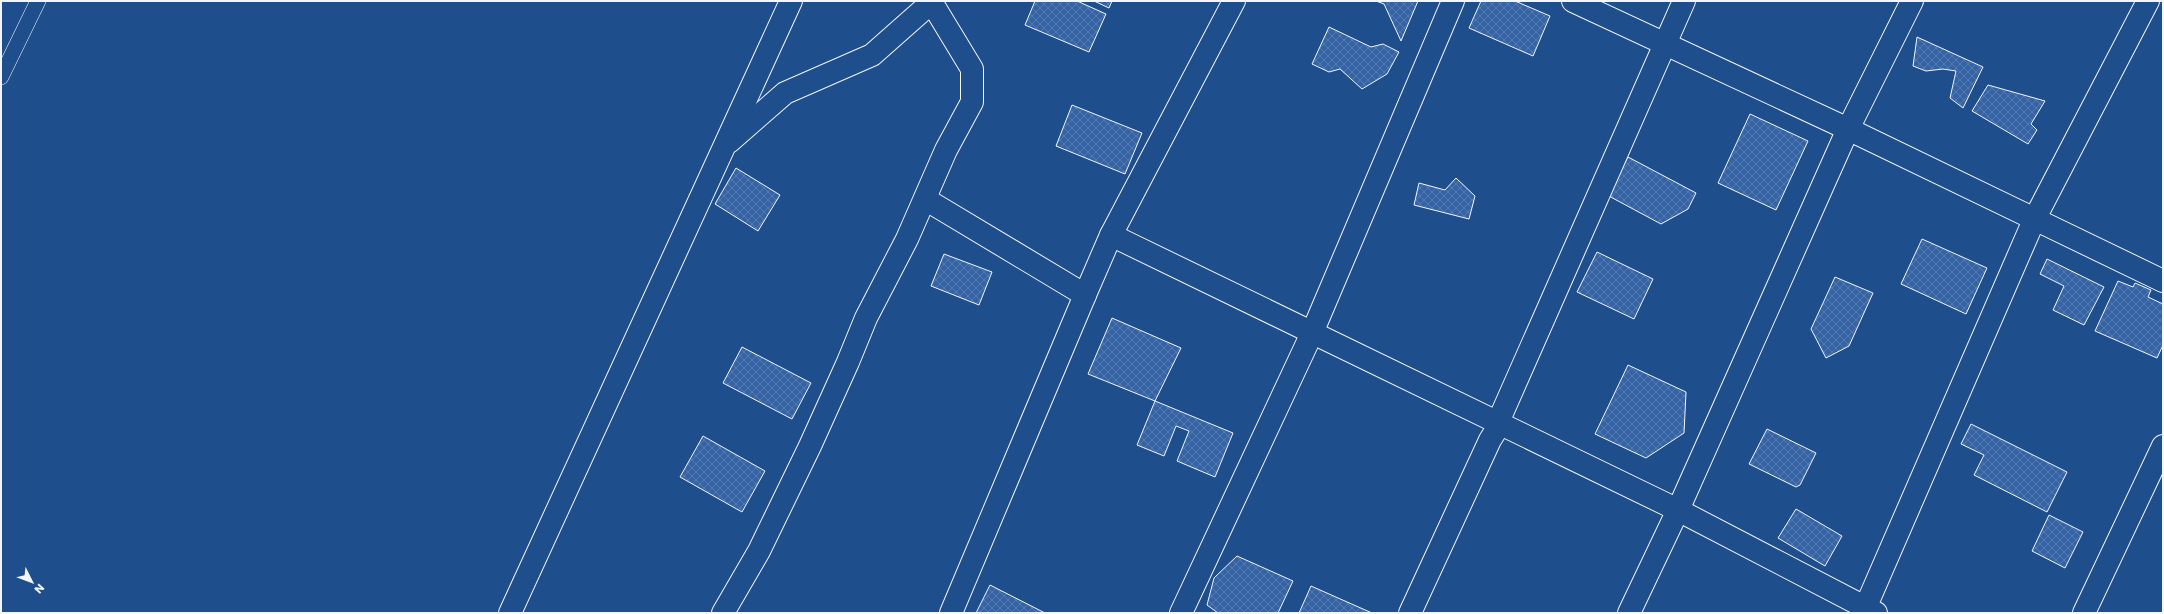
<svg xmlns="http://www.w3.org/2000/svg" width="2164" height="614" viewBox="0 0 2164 614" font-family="Poppins,sans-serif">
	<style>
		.building { fill: url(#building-cross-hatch); stroke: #f2f6ff }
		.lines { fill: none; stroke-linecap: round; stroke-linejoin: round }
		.lane-casing { stroke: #f2f6ff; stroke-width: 16 }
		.street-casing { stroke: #f2f6ff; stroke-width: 24 }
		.lane { stroke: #1f4e8c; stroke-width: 15 }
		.street { stroke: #1f4e8c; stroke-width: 22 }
	</style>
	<defs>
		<pattern id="building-cross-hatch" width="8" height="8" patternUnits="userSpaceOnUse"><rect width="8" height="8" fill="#3563a3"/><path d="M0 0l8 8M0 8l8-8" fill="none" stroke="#537ab1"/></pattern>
	</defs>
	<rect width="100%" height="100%" fill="#1f4e8c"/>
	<g class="building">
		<path d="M 1035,1 L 1077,1 L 1106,14 L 1089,52 L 1025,25 Z"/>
		<path d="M 1094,1 L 1112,1 L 1109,8 Z"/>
		<path d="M 1376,1 L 1418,1 L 1401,41 L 1384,4 Z"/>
		<path d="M 1481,1 L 1515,1 L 1550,16 L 1533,56 L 1469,28 Z"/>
		<path d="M 1329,27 L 1371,47 L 1383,44 L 1399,52 L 1387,74 L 1362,89 L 1340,69 L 1329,72 L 1312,64 Z"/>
		<path d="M 1917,37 L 1983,67 L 1963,108 L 1950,98 L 1956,71 L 1943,69 L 1926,71 L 1913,66 Z"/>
		<path d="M 1988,85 L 2045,101 L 2031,124 L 2037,130 L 2028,144 L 1972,111 Z"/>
		<path d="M 1072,105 L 1142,133 L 1125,174 L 1056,146 Z"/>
		<path d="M 1750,114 L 1808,141 L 1776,210 L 1718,183 Z"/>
		<path d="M 1628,157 L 1696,193 L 1688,209 L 1661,224 L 1607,195 Z"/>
		<path d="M 736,168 L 780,195 L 758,231 L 715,204 Z"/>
		<path d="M 1456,178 L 1475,196 L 1469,219 L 1414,205 L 1419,183 L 1445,190 Z"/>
		<path d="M 1922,239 L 1987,268 L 1966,314 L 1901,284 Z"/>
		<path d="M 1597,252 L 1653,279 L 1634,319 L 1577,292 Z"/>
		<path d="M 944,254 L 992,272 L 979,305 L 931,286 Z"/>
		<path d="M 2047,259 L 2104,287 L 2084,325 L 2053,310 L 2064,286 L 2040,274 Z"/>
		<path d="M 1835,277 L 1873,293 L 1849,346 L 1826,358 L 1811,329 Z"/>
		<path d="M 2118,281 L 2133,287 L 2135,283 L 2151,290 L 2148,297 L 2163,304 L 2163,345 L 2157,358 L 2095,331 Z"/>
		<path d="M 1112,318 L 1181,348 L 1155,401 L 1088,374 Z"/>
		<path d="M 742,347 L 811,383 L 792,419 L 723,383 Z"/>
		<path d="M 1628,365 L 1686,392 L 1684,433 L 1646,458 L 1595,434 Z"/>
		<path d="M 1155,401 L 1233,433 L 1215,477 L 1177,461 L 1189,431 L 1176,426 L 1164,456 L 1137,445 Z"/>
		<path d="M 1971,424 L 2067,472 L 2047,512 L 1974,475 L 1984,455 L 1961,444 Z"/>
		<path d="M 1767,429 L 1816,453 L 1800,485 L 1796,487 L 1749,464 Z"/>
		<path d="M 703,436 L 765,471 L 742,512 L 680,477 Z"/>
		<path d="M 1796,509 L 1842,536 L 1825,566 L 1778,538 Z"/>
		<path d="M 2049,515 L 2083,532 L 2065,568 L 2032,551 Z"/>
		<path d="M 1237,556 L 1293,581 L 1278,613 L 1218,613 L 1207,605 L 1214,578 Z"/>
		<path d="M 990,585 L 1045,613 L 976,613 Z"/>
		<path d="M 1311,586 L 1372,613 L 1299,613 Z"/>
	</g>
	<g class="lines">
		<defs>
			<path id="lane" d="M 1,77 L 38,1"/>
			<g id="street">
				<path d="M 1573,1 L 1848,129 L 2163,281"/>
				<path d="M 729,142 L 785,93 L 872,55 L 933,1"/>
				<path d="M 925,199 L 1085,295 L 1111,235 L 1678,510 L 1876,613"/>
				<path d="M 1111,235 L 1234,1"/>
				<path d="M 510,613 L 791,1"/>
				<path d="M 723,613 L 759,551 L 810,446 L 848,362 L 866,318 L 907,239 L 946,150 L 972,102 L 972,69 L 932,3"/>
				<path d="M 951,613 L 1085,295"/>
				<path d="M 1181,613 L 1312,333 L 1453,1"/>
				<path d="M 1410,613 L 1490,440 L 1500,424 L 1499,420 L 1684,1"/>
				<path d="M 1629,613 L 1678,510 L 1848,129 L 1912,1"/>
				<path d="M 1863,613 L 2034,220 L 2148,1"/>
				<path d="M 2084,613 L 2163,446"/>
			</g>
		</defs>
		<use href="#lane" class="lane-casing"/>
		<use href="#street" class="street-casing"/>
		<use href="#lane" class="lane"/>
		<use href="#street" class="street"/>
	</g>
	<rect width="2164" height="614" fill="none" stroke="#f2f6ff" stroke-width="4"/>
	<g transform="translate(32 582) rotate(132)" stroke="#1f4e8c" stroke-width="3" paint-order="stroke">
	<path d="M0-3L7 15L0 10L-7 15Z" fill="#f2f6ff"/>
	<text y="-6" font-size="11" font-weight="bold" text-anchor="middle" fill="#f2f6ff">N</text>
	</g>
</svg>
